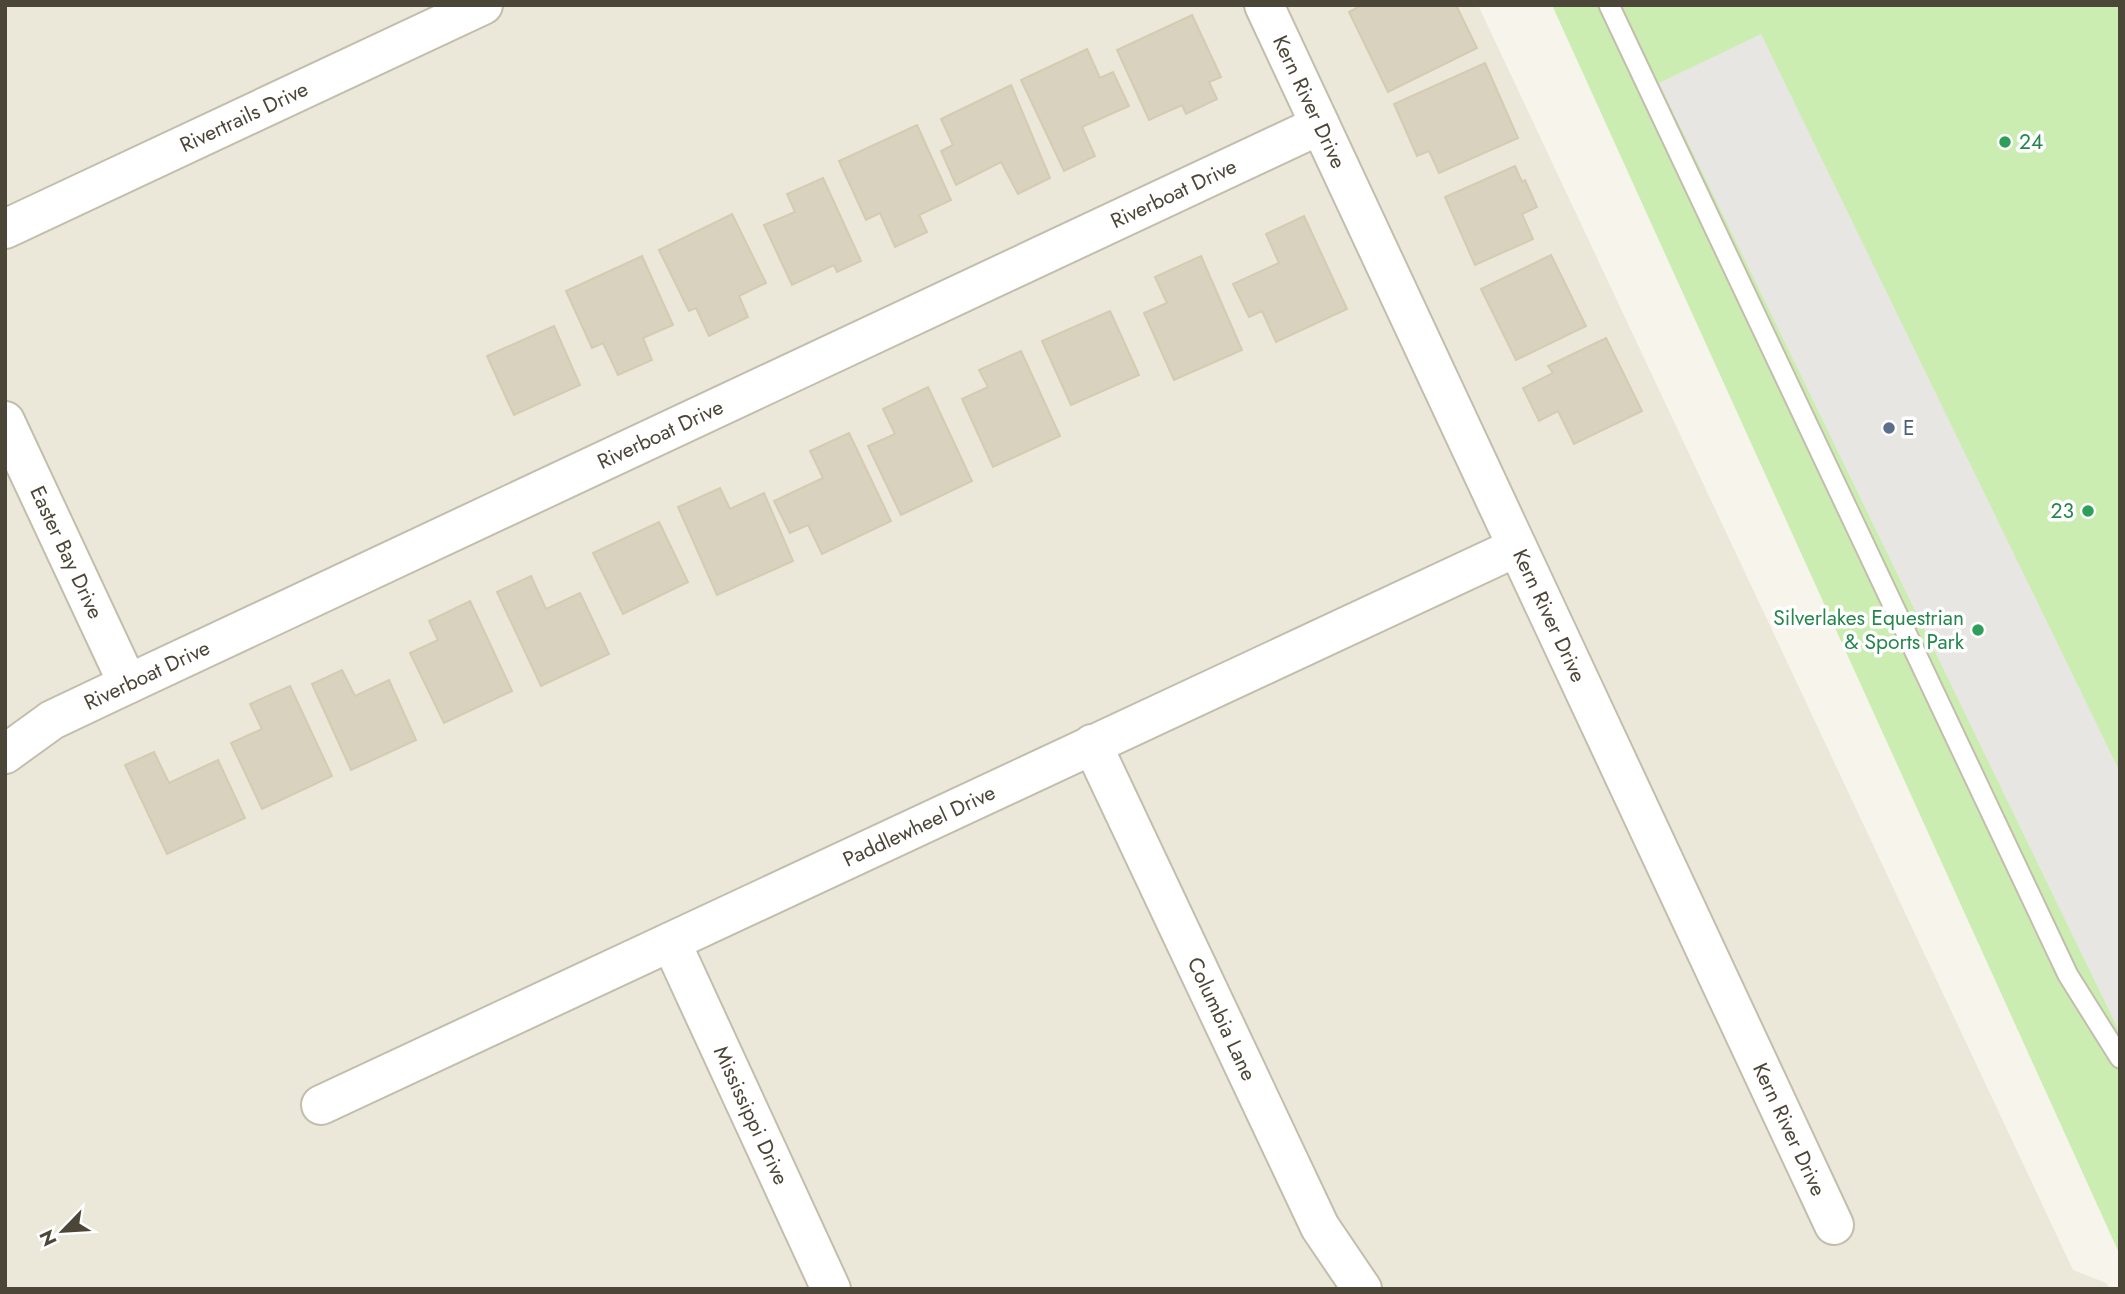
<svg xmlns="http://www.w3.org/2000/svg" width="2125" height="1294" viewBox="0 0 2125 1294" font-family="Jost,sans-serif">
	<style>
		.residential { fill: #ebe7d9 }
		.green { fill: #cbedb1 }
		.parking { fill: #e8e6e2 }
		.building { fill: #d9d2bf; stroke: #d5cbb2; stroke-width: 2 }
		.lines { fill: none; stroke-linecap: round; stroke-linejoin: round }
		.lane-casing { stroke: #c3beac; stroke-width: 23 }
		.street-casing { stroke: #c3beac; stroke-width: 42 }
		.lane { stroke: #fff; stroke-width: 19 }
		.street { stroke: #fff; stroke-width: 38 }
		.leisure-dot { fill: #2e9e5b; stroke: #fff; stroke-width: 2.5 }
		.service-dot { fill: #5c6f8a; stroke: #fff; stroke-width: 2.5 }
		.labels { text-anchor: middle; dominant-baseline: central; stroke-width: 7; stroke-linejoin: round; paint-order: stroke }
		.street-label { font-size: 21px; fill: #4c4638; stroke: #fff }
		.leisure-label { font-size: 21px; fill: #27864d; stroke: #fff; text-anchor: end }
		.service-label { font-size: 21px; fill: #4e5e75; stroke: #fff; text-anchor: start }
	</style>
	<rect width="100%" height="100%" fill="#f6f4eb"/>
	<path class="residential" d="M 5,5 L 1478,5 L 2073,1270 L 2106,1283 L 2110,1289 L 5,1289 Z"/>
	<path class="green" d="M 1552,5 L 2120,5 L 2120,1256 L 2120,1255 Z"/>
	<path class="parking" d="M 1761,34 L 2120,772 L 2120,1033 L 1659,83 Z"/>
	<g class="building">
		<path d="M 1362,5 L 1456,5 L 1477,48 L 1388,92 L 1349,12 Z"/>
		<path d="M 1192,15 L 1221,77 L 1209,82 L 1217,99 L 1186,114 L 1182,105 L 1149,120 L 1117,50 Z"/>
		<path d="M 1087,49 L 1100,78 L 1113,72 L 1129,106 L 1082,127 L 1095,156 L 1064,171 L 1021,80 Z"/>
		<path d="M 1485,63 L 1518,138 L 1439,173 L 1429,151 L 1417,156 L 1394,104 Z"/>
		<path d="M 1011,85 L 1050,178 L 1018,194 L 1001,162 L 956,185 L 941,151 L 953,145 L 941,119 Z"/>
		<path d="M 917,125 L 951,200 L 919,215 L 927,232 L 895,247 L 880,213 L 866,220 L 839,161 Z"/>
		<path d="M 1515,166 L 1522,182 L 1525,180 L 1537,207 L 1522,214 L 1533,239 L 1475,265 L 1445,197 Z"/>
		<path d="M 823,178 L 861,261 L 837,272 L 834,265 L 792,285 L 764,225 L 795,212 L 787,194 Z"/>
		<path d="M 732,214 L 766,283 L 739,296 L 748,317 L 709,336 L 696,308 L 689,311 L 659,250 Z"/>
		<path d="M 1304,216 L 1347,309 L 1276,342 L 1262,311 L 1249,317 L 1233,284 L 1279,263 L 1266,234 Z"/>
		<path d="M 1551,255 L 1586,326 L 1516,360 L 1481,289 Z"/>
		<path d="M 642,256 L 673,325 L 643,338 L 652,360 L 618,375 L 603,343 L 592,348 L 566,291 Z"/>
		<path d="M 1201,256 L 1242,350 L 1174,380 L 1144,313 L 1167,303 L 1155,277 Z"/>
		<path d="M 1110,311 L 1139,375 L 1071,405 L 1042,341 Z"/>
		<path d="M 554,326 L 580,385 L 514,415 L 487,356 Z"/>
		<path d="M 1606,338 L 1642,411 L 1574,444 L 1558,411 L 1539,421 L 1523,388 L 1553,373 L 1548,366 Z"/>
		<path d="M 1021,351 L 1060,436 L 993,467 L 962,399 L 988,387 L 979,370 Z"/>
		<path d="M 928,387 L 972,481 L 901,515 L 868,446 L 895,434 L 883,409 Z"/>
		<path d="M 849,433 L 891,521 L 822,554 L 808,525 L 790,533 L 774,501 L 823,478 L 810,451 Z"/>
		<path d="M 720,488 L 730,509 L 764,493 L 793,561 L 717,595 L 678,507 Z"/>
		<path d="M 659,522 L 688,582 L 623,614 L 593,553 Z"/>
		<path d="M 531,576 L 546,609 L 580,593 L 609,654 L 541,686 L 497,592 Z"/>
		<path d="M 470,601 L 512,691 L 444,723 L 410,653 L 438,640 L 429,621 Z"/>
		<path d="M 342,670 L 355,696 L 389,680 L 416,740 L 351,770 L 312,684 Z"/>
		<path d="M 290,686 L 332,776 L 262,809 L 231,743 L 262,729 L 250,704 Z"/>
		<path d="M 154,752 L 169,783 L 218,760 L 245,818 L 167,854 L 125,765 Z"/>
	</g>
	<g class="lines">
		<defs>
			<path id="lane" d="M 1609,5 L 2068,975 L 2120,1058"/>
			<g id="street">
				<path id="s1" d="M 1264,5 L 1834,1225"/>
				<path id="s2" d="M 5,229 L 483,5"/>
				<path id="s3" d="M 5,421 L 128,684"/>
				<path id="s4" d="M 1092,744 L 1320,1227 L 1362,1289"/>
				<path id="s5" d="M 5,754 L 52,720 L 128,684 L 1320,125"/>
				<path id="s6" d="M 671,942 L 831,1289"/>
				<path id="s7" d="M 321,1105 L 1517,547"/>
			</g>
		</defs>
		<use href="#lane" class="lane-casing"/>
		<use href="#street" class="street-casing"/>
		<use href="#lane" class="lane"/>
		<use href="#street" class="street"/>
	</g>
	<g class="leisure-dot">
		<circle cx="2005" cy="142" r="7"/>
		<circle cx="2088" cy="511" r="7"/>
		<circle cx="1978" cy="630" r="7"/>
	</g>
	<circle class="service-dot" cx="1889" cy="428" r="7"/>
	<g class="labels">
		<g class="street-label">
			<text stroke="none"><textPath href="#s1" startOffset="107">Kern River Drive</textPath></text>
			<text stroke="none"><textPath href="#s2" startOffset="264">Rivertrails Drive</textPath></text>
			<text stroke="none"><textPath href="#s5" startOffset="1297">Riverboat Drive</textPath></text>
			<text stroke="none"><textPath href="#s5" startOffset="730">Riverboat Drive</textPath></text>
			<text stroke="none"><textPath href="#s3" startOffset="145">Easter Bay Drive</textPath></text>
			<text stroke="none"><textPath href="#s1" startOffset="674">Kern River Drive</textPath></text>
			<text stroke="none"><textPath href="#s5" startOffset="163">Riverboat Drive</textPath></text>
			<text stroke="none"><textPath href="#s7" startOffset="660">Paddlewheel Drive</textPath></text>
			<text stroke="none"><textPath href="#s4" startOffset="304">Columbia Lane</textPath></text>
			<text stroke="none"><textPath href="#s6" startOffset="191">Mississippi Drive</textPath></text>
			<text stroke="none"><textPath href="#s1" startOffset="1241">Kern River Drive</textPath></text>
		</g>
		<g class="leisure-label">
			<text x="2019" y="142" text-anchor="start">24</text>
			<text x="2074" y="511">23</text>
			<text x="1964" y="618">Silverlakes Equestrian<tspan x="1964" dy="24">&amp; Sports Park</tspan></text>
		</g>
		<g class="service-label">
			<text x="1903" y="428">E</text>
		</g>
	</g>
	<rect width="2125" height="1294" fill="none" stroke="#4c4638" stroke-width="14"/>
	<g transform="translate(63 1231) rotate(245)" stroke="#ffffff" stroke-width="5" paint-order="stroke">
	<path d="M0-5L12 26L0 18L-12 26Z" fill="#4c4638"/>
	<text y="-10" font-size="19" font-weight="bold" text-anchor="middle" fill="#4c4638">N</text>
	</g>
</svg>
